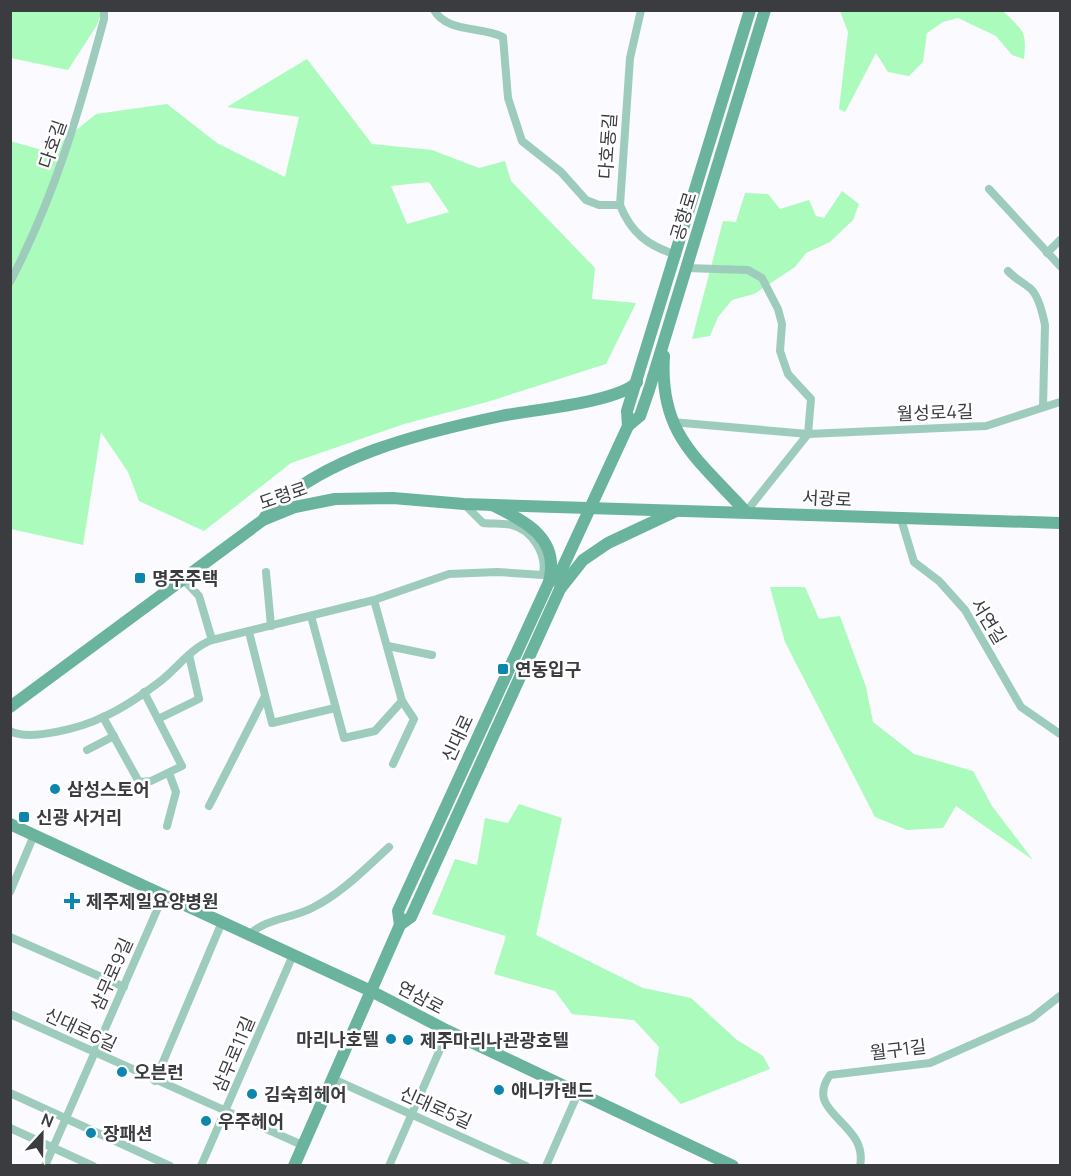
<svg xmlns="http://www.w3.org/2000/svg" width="1071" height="1176" viewBox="0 0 1071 1176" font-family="Manrope,'Noto Sans KR',sans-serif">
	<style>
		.green { fill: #abfbbc; fill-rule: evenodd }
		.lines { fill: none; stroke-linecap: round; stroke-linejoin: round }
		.street { stroke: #9dccbc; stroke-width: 8 }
		.secondary { stroke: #6ab49d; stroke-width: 12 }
		.poi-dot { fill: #0c86aa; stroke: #fff; stroke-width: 2 }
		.labels { text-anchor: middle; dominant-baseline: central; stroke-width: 5; stroke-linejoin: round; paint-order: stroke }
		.street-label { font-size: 18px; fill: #3b3c40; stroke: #fff }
		.poi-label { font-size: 18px; font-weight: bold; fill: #3b3c40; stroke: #fff; text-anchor: start }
	</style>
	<rect width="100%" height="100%" fill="#fafaff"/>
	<g class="green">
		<path d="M 11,11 L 102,11 L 97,25 L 68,70 L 11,58 Z"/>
		<path d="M 840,11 L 1003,11 C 1023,31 1027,30 1024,59 L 1012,55 L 996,36 L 958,18 L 943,22 L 927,33 L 923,62 L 909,76 L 888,72 L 876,53 L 845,112 L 839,109 L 848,32 Z"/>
		<path d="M 307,59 L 372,144 L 432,150 L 479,168 L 505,161 L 511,181 L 595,268 L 592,299 L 636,303 L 606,364 L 487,402 L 404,424 L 291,463 L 204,531 L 139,501 L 128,472 L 101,432 L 83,545 L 11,529 L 10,141 L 49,152 L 96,114 L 167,104 L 217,143 L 285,177 L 299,117 L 227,107 ZM 429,182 L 449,212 L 407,224 L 391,186 Z"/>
		<path d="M 842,191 L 859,204 L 853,220 L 830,242 L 806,253 L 795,267 L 754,294 L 732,300 L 718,317 L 710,336 L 692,339 L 723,221 L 736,222 L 745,193 L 768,194 L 780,209 L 809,200 L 816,216 L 824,218 Z"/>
		<path d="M 770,587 L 805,587 L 819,619 L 840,616 L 866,687 L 873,722 L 914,754 L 973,771 L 992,806 L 1033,860 L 956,806 L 943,828 L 907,830 L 875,817 L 785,642 Z"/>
		<path d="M 519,804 L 562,818 L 536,935 L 643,988 L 691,998 L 737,1040 L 763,1056 L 770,1069 L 681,1104 L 655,1076 L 659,1047 L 634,1020 L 572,1014 L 555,991 L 494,974 L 506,936 L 432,914 L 455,859 L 477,865 L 485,818 L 508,823 Z"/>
	</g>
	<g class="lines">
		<g class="street">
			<path d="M 434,10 C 447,33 481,26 503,37 L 508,98 L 522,141 L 561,172 L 586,200 L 599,205 L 620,205"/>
			<path d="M 641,10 L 630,58 L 620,205 C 631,233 648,246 677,255"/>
			<path d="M 989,189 L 1060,266"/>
			<path d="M 1047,253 L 1060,240"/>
			<path d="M 1008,271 C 1015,279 1023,282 1031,289 C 1039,297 1043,315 1045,325 L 1043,407"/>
			<path d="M 10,282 C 55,196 79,112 104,19 L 104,10"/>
			<path d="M 672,422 L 808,434 L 811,399 L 788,374 L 780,351 L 782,324 L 778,309 L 762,278 L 748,270 L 686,268"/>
			<path d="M 746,512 L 808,434 L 986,426 L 1060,402"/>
			<path d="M 901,519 L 914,562 L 939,581 L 965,610 L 1021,707 L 1060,734"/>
			<path d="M 266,572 L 271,626"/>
			<path d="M 183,579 L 199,596 L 212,640"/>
			<path d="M 374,600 L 402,701 L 414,719 L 393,764"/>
			<path d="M 311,616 L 344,738 L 375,731 L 402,701"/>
			<path d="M 249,632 L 272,723 L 335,708"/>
			<path d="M 388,646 L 432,655"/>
			<path d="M 103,717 L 139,782 L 151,781 L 182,766 L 144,692"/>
			<path d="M 158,719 L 199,699 L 189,655"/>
			<path d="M 10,731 C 30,742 83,727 103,717 C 122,709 142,695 158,683 C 177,669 190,648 212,640 L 374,600 L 449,574 L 497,572 L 543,575 C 547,555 533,530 512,525 C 503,523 492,524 483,523 L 464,504"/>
			<path d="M 87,750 L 114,736"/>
			<path d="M 209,806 L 265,696"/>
			<path d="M 167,826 L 176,792 L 169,773"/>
			<path d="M 10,892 L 34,835"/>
			<path d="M 249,935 C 266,918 291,919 312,908 C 341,894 366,868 389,847"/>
			<path d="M 10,937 L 124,987"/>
			<path d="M 10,1014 L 302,1145"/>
			<path d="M 333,1079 L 526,1166"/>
			<path d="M 155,1081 L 222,922"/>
			<path d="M 10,1093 L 170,1166"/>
			<path d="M 10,1128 L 93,1166"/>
			<path d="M 45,1166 L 164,894"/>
			<path d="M 201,1166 L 293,955"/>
			<path d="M 389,1166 L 448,1031"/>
			<path d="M 546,1166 L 578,1093"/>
			<path d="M 860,1166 C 869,1122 802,1114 830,1075 L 930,1063 L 1032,1018 L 1060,996"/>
		</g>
		<g class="secondary">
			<path d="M 664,356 C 659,435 698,459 746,512"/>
			<path d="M 628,426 L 640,416 L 649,390 L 765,10"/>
			<path d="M 494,506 C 528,523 560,539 549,582"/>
			<path d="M 265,517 C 318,457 425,432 501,416 C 531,410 620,402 637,382"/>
			<path d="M 560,589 L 583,560 L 608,543 L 676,511"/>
			<path d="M 10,707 L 263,520 L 295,507 L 335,499 L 393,498 L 464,504 L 1060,523"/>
			<path d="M 10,824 L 371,991 L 448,1031 L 733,1166"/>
			<path d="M 400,925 L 398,911 L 549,582 L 561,571 L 628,426 L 627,411 L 750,10"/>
			<path d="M 294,1166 L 400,925 L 411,917 L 560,589 L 561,571"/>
		</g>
	</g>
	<g class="poi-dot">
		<rect x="134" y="572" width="12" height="12" rx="3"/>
		<rect x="497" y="663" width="12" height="12" rx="3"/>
		<circle cx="55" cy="789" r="6"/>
		<rect x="18" y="811" width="12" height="12" rx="3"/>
		<path d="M69 892h6v6h6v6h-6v6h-6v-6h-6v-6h6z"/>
		<circle cx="391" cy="1039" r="6"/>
		<circle cx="408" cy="1040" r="6"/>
		<circle cx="122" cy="1072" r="6"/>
		<circle cx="499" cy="1090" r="6"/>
		<circle cx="252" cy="1094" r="6"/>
		<circle cx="206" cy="1121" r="6"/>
		<circle cx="91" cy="1133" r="6"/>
	</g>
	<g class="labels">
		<g class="street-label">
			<text transform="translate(52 144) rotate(-71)">다호길</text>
			<text transform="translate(607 146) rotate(-86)">다호동길</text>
			<text transform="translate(683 216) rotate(-73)">공항로</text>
			<text transform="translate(935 412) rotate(-2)">월성로4길</text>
			<text transform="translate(283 495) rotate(-19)">도령로</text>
			<text transform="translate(827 498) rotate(3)">서광로</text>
			<text transform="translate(989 621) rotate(59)">서연길</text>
			<text transform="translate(457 738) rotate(-65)">신대로</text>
			<text transform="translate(111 974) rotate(-66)">삼무로9길</text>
			<text transform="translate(421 997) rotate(28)">연삼로</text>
			<text transform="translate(81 1029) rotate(25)">신대로6길</text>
			<text transform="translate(898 1049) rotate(-7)">월구1길</text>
			<text transform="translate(233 1054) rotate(-67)">삼무로11길</text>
			<text transform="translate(436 1107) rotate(24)">신대로5길</text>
		</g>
		<g class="poi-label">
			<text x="152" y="578">명주주택</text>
			<text x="515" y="669">연동입구</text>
			<text x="67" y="789">삼성스토어</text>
			<text x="36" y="817">신광 사거리</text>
			<text x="86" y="901">제주제일요양병원</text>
			<text x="379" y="1039" text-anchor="end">마리나호텔</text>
			<text x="420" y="1040">제주마리나관광호텔</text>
			<text x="134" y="1072">오븐런</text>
			<text x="511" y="1090">애니카랜드</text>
			<text x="264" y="1094">김숙희헤어</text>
			<text x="218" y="1121">우주헤어</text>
			<text x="103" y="1133">장패션</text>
		</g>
	</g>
	<rect width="1071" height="1176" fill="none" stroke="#3b3c40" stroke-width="24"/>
	<g transform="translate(42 1134) rotate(22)" stroke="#ffffff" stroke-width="4.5" paint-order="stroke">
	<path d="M0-4.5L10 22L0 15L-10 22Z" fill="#3b3c40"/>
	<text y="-9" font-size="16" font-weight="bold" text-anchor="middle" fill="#3b3c40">N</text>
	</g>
</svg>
